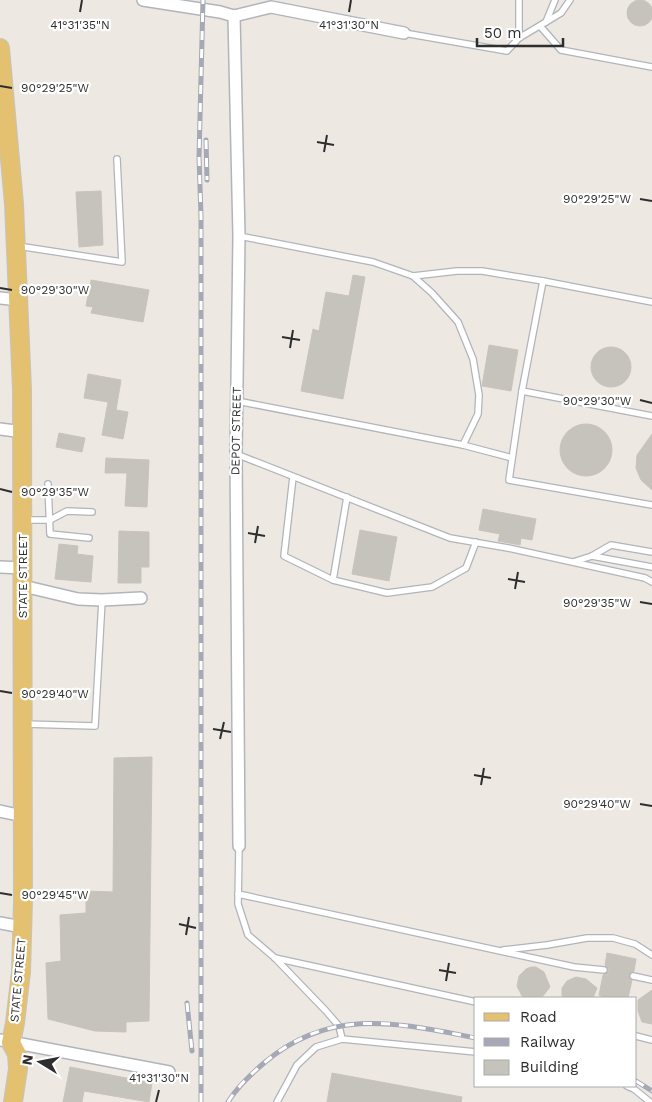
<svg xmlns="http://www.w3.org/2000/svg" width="652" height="1102" viewBox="0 0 652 1102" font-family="'Work Sans',sans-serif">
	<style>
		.building { fill: #c6c3bd; stroke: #c9c3bb }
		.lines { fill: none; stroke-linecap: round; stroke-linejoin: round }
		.service-casing { stroke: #b2b4bc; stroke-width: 8 }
		.minor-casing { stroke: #b2b4bc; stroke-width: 14 }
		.primary-casing { stroke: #c4c4c4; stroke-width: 20 }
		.service { stroke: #fff; stroke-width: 5.5 }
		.minor { stroke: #fff; stroke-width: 11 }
		.primary { stroke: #e3c171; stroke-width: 18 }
		.rail-casing { stroke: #a5a8b5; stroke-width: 5 }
		.rail { stroke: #fff; stroke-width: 3; stroke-dasharray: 9; stroke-linecap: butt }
		.ticks { fill: none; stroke: #2e2e2e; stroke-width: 2 }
		.labels { text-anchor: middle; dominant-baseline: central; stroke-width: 4.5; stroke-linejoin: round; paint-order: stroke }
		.street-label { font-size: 12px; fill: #2e2e2e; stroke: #fff }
		.ticks-label { font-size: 12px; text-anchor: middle; fill: #2e2e2e; stroke: #fff; stroke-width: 4.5; stroke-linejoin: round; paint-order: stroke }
	</style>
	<rect width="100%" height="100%" fill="#ede8e2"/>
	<g class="building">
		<circle cx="640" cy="13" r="13"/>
		<path d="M 101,191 L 103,245 L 79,247 L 76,192 Z"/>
		<path d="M 353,275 L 365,277 L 343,399 L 301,391 L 313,329 L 319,331 L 326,292 L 349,296 Z"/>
		<path d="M 91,280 L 149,290 L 143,322 L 91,313 L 93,307 L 86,306 Z"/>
		<path d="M 489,345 L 518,350 L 511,391 L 482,386 Z"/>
		<circle cx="611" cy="367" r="20"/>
		<path d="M 88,374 L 121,380 L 116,410 L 128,412 L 123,439 L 102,435 L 108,402 L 84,398 Z"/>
		<circle cx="586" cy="450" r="26"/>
		<path d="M 59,433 L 85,438 L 82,452 L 56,447 Z"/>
		<path d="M 652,434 L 652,490 L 641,480 L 636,468 L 637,455 Z"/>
		<path d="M 106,458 L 149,460 L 147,507 L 125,506 L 127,473 L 105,473 Z"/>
		<path d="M 483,509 L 536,519 L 532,540 L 521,538 L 520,545 L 498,541 L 500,534 L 479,530 Z"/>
		<path d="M 360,530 L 397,537 L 389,581 L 352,574 Z"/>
		<path d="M 119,531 L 149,532 L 149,567 L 141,567 L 141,583 L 118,583 Z"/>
		<path d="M 59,544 L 78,546 L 77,554 L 93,556 L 91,582 L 55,579 Z"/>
		<path d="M 152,757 L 149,1021 L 126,1022 L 126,1032 L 95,1031 L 48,1019 L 46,963 L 61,961 L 60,915 L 86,913 L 86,891 L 113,892 L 114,758 Z"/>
		<path d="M 607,953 L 636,959 L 634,971 L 629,975 L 629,978 L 632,980 L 628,998 L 603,997 L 599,995 L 603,975 L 606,974 L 609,971 L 608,968 L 605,965 Z"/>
		<path d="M 531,967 L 536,967 L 544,972 L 550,987 L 543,996 L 538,998 L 527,998 L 522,996 L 517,986 L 519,976 L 526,969 Z"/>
		<path d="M 576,977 L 586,979 L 597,988 L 593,998 L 562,998 L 562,988 L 567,981 Z"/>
		<path d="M 652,990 L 652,1024 L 642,1022 L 638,1011 L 638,1000 Z"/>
		<path d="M 70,1067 L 152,1083 L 149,1102 L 84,1091 L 82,1102 L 63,1102 Z"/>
		<path d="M 332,1073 L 462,1097 L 461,1102 L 327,1102 Z"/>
	</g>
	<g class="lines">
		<defs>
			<g id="service">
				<path d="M 546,22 L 555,0"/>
				<path d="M 540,26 L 561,50 L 652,67"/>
				<path d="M 404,33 L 507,51 L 519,38 L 561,13 L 570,0"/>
				<path d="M 519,38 L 519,0"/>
				<path d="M 239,236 L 373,262 L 413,276 L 432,293 L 458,322 L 473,359 L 479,395 L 478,414 L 463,445"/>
				<path d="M 18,246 L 122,262 L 117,159"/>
				<path d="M 413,276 L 457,271 L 482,271 L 543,281"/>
				<path d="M 652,302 L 543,281 L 522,391 L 509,480 L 652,505"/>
				<path d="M 522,391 L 652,416"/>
				<path d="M 237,401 L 463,445 L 512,458"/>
				<path d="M 236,454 L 450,538 L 508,548 L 645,578 L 652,582"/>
				<path d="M 293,477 L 284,556 L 333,580"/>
				<path d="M 48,484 L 50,534 L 89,538"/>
				<path d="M 347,497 L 333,580 L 387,593 L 432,587 L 466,568 L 476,542"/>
				<path d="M 25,520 L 50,520 L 67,511 L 92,512"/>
				<path d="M 592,556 L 611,545 L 652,552"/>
				<path d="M 573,562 L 592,556 L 652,567"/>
				<path d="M 24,724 L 95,726 L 102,600"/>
				<path d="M 239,846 L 238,904 L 248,935 L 275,958 L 326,1011 L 339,1026 L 342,1039"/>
				<path d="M 238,894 L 574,967 L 604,970"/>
				<path d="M 503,950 L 547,945 L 587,938 L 613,938 L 635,944 L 652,955"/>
				<path d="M 275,958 L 476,1002"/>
				<path d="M 633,976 L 652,980"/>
				<path d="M 636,1036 L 652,1040"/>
				<path d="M 627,1086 L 634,1089 L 650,1102"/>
				<path d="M 277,1102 L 297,1065 L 316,1047 L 342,1039 L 476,1052"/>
			</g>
			<g id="minor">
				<path d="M 143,0 L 220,12 L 234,16 L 271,7 L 404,33"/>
				<path d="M 234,16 L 239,236 L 236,454 L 239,846"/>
				<path d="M 0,298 L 19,300"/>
				<path d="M 0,429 L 23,432"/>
				<path d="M 0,567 L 23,568"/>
				<path d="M 23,586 L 78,599 L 102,600 L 141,598"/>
				<path d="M 0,811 L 23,816"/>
				<path d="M 0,923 L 22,927"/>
				<path d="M 0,1040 L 169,1072"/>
			</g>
			<path id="primary" d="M 0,48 L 14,204 L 22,389 L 23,900 L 21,972 L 15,1023 L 11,1043 L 17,1054 L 18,1069 L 13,1102"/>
		</defs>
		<use href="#service" class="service-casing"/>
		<use href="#minor" class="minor-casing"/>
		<use href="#primary" class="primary-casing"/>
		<use href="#service" class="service"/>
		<use href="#minor" class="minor"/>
		<use href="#primary" class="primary"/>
		<defs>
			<g id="rail">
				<path d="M 206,140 L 207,180"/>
				<path d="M 187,1003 L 192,1051"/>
				<path d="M 636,1081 L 652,1091"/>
				<path d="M 201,1102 L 201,216 L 199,157 L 203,0"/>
				<path d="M 228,1102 C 237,1087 251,1074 264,1063 C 331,1006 398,1023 476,1038"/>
			</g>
		</defs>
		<use href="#rail" class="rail-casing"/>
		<use href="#rail" class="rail"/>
	</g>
	<path class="ticks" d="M 80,12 L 82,0M 349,12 L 351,0M 0,86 L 12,88M 317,142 L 334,145M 324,152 L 327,135M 640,199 L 652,201M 0,288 L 12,290M 282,337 L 300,340M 290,348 L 293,330M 640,400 L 652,403M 0,489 L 12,492M 248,533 L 265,536M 255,543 L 258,526M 508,579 L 525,582M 515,589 L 518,572M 640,602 L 652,604M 0,691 L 12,693M 213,729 L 231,732M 220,739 L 224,722M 474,775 L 491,778M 481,785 L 484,768M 640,804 L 652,806M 0,893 L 12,895M 179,924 L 196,928M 186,935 L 189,917M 439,970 L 456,973M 446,981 L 449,963M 156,1102 L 159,1090"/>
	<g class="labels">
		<g class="street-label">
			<text transform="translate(236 431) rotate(-89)">DEPOT STREET</text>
			<text transform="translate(23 576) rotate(-90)">STATE STREET</text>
			<text transform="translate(18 980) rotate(-85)">STATE STREET</text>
		</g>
	</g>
	<g class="ticks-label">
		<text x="80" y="29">41°31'35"N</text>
		<text x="349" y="29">41°31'30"N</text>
		<text x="55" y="92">90°29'25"W</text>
		<text x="597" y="203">90°29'25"W</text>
		<text x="55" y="294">90°29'30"W</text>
		<text x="597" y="405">90°29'30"W</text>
		<text x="55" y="496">90°29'35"W</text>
		<text x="597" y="607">90°29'35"W</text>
		<text x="55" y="698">90°29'40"W</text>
		<text x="597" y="808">90°29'40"W</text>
		<text x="55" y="899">90°29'45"W</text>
		<text x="159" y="1082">41°31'30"N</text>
	</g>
	<rect x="474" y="997" width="162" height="90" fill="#ffffff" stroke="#ababab"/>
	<rect x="484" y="1013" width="25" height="8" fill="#e3c171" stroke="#ababab"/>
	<text x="520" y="1022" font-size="15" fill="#2e2e2e">Road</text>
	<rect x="484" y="1038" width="25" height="8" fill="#a5a8b5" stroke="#ababab"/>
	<text x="520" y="1047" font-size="15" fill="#2e2e2e">Railway</text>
	<rect x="484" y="1060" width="25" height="15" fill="#c6c3bd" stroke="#ababab"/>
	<text x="520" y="1072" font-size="15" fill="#2e2e2e">Building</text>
	<g transform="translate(40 1062) rotate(280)" stroke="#ffffff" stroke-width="4" paint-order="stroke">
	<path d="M0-4L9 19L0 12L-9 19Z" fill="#2e2e2e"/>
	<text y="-8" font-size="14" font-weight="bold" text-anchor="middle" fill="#2e2e2e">N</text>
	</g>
	<path d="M477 38v8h86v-8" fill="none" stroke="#2e2e2e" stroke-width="2.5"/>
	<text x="484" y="38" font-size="15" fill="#2e2e2e" stroke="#ffffff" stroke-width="4" paint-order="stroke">50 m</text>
</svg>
